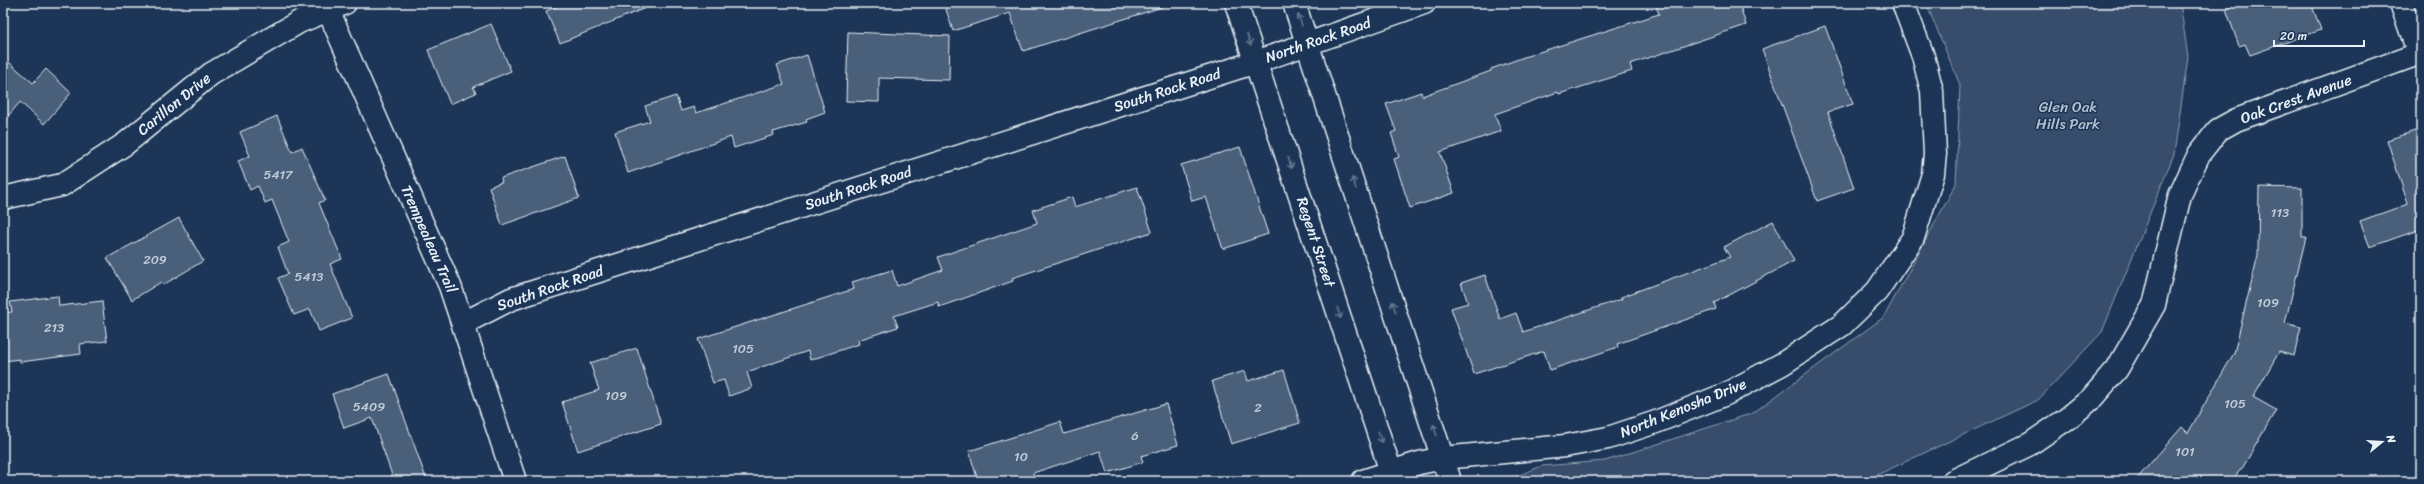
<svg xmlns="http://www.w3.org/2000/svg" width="2424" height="484" viewBox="0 0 2424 484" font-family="Sriracha,sans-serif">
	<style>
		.green { fill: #374d6c; stroke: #909fb2 }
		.building { fill: #495e7a; stroke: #e8f1f8 }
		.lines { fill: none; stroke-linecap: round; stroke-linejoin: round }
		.minor-casing { stroke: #e8f1f8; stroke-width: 25 }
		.tertiary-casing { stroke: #e8f1f8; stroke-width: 25 }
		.minor { stroke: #1d3557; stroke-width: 22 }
		.tertiary { stroke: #1d3557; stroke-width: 22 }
		.oneway { stroke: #64778f }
		.labels { text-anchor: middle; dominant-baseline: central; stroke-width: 3; stroke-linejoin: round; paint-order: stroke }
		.number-label { font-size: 13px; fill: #c0ccd8 }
		.street-label { font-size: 15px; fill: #e8f1f8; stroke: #1d3557 }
		.park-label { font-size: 15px; fill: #b3c0ce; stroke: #1d3557 }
	</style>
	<rect width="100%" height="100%" fill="#1d3557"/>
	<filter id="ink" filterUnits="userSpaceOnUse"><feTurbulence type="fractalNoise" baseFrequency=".025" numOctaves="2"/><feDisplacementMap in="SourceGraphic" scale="8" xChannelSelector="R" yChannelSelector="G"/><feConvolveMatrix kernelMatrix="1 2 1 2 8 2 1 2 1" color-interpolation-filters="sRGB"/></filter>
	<g filter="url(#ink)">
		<path class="green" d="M 1926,3 L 2180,3 L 2188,57 L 2174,154 L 2102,332 L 2038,400 L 1864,481 L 1504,481 L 1542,466 L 1605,461 L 1753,413 L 1884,317 L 1956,184 L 1960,85 Z"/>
		<g class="building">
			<path d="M 565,3 L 655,3 L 655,4 L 560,43 L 546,11 Z"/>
			<path d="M 944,3 L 1162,3 L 1162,7 L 1023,51 L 1010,13 L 953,31 Z"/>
			<path d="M 1655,3 L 1739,3 L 1746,25 L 1630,64 L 1632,71 L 1559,94 L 1558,92 L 1495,114 L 1501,131 L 1440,152 L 1454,193 L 1410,208 L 1394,159 L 1399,157 L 1391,133 L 1396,131 L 1386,104 L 1421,92 L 1422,96 L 1491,71 L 1491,69 L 1527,56 L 1659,14 Z"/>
			<path d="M 2243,3 L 2311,3 L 2321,30 L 2250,55 L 2245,44 L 2239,46 L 2226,9 Z"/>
			<path d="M 491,24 L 511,71 L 473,87 L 476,93 L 450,104 L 428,50 Z"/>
			<path d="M 1825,26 L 1853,104 L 1828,112 L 1854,188 L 1817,201 L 1762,49 Z"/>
			<path d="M 848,32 L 950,36 L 949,80 L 879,78 L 879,102 L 846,101 Z"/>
			<path d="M 807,55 L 825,112 L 806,119 L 807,122 L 773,132 L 774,135 L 734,148 L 731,137 L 628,173 L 615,132 L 650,121 L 645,106 L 676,96 L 681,111 L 694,107 L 696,113 L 784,84 L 777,65 Z"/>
			<path d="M 3,57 L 33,83 L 46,69 L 71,93 L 44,124 L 20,102 L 3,122 Z"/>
			<path d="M 277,116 L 292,152 L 302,147 L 325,200 L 319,203 L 342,259 L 330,264 L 352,318 L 319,331 L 310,309 L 294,315 L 278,278 L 288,274 L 278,247 L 289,242 L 272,200 L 265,203 L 258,186 L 250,190 L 238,161 L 250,156 L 240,132 Z"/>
			<path d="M 2421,129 L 2421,229 L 2370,247 L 2360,221 L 2408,204 L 2387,140 Z"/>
			<path d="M 1240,147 L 1268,234 L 1223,249 L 1206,197 L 1192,201 L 1181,165 Z"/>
			<path d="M 565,156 L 579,198 L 502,225 L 489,187 L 502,182 L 501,178 Z"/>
			<path d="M 1137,187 L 1152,232 L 1012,278 L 1013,281 L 939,307 L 938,302 L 894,316 L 898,327 L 858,340 L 859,344 L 810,360 L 808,351 L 747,372 L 752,388 L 729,396 L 724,380 L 713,383 L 698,339 L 854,289 L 852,282 L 892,270 L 897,286 L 943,270 L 938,257 L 1037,223 L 1033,210 L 1072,197 L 1075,207 Z"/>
			<path d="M 2259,187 L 2302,188 L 2302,237 L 2306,237 L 2285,323 L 2301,327 L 2294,356 L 2279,352 L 2253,397 L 2276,410 L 2243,467 L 2231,481 L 2135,481 L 2182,427 L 2188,433 L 2234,353 L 2258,255 Z"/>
			<path d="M 179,218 L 203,261 L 163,285 L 161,282 L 132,300 L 107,258 Z"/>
			<path d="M 1773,221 L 1794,261 L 1714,303 L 1716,309 L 1617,344 L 1618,347 L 1550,370 L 1544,351 L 1474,374 L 1451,308 L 1468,303 L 1461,283 L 1485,275 L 1500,319 L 1516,313 L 1523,332 L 1622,299 L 1621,297 L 1730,257 L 1724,247 Z"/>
			<path d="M 58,296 L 59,306 L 102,301 L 107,341 L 80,344 L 81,354 L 20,362 L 20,359 L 3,361 L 3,313 L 12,312 L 10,302 Z"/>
			<path d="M 637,348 L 661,424 L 578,451 L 562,402 L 599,390 L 590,363 Z"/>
			<path d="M 1284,370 L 1300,423 L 1231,444 L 1212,381 L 1245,371 L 1248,381 Z"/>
			<path d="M 389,374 L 427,481 L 394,481 L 372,418 L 344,428 L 332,394 Z"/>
			<path d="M 1166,404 L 1178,445 L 1141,456 L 1143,462 L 1107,473 L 1100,451 L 1033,473 L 1035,481 L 978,481 L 969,451 L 1060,422 L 1064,434 Z"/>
		</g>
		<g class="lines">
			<defs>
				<g id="minor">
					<path d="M 325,3 L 450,286 L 515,481"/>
					<path d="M 2401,3 L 2419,54"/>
					<path d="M 3,196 L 8,197 L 62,185 L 125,144 L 211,74 L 299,22 L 345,3"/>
					<path d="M 464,323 L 511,299 L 1256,62 L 1424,3"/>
					<path d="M 1363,481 L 1419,463 L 1443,458 L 1565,446 L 1608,438 L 1656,422 L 1726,394 L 1782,364 L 1842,325 L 1877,291 L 1913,238 L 1933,174 L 1935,154 L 1932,91 L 1923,56 L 1903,3"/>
					<path d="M 1953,481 L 2030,444 L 2068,418 L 2091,399 L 2117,369 L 2154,305 L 2180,195 L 2199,154 L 2218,130 L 2236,120 L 2421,53"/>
				</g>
				<g id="tertiary">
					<path d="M 1236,3 L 1394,481"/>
					<path d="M 1294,3 L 1450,481"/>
				</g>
			</defs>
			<use href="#minor" class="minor-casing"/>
			<use href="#tertiary" class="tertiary-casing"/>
			<use href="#minor" class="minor"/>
			<use href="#tertiary" class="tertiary"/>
		</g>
		<defs><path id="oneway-shaft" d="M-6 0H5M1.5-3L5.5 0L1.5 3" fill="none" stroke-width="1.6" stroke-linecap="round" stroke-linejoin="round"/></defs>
		<g class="oneway">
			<use href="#oneway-shaft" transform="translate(1300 20) rotate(-109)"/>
			<use href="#oneway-shaft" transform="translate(1249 40) rotate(71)"/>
			<use href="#oneway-shaft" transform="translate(1290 163) rotate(72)"/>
			<use href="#oneway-shaft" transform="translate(1354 183) rotate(-108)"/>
			<use href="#oneway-shaft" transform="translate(1394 307) rotate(-108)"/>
			<use href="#oneway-shaft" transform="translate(1339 313) rotate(72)"/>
			<use href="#oneway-shaft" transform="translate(1435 430) rotate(-107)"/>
			<use href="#oneway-shaft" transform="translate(1380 437) rotate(72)"/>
		</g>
	</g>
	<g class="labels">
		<g class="number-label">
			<text x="278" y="174">5417</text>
			<text x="2280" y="212">113</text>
			<text x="155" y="259">209</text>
			<text x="309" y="276">5413</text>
			<text x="2268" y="302">109</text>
			<text x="54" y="327">213</text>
			<text x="743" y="348">105</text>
			<text x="616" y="395">109</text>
			<text x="2235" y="403">105</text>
			<text x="369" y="406">5409</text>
			<text x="1258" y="407">2</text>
			<text x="1135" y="435">6</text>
			<text x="2185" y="451">101</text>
			<text x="1021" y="456">10</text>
		</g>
		<g class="street-label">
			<text transform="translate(1318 40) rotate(-19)">North Rock Road</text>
			<text transform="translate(1167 90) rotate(-18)">South Rock Road</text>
			<text transform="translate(2296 99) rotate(-20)">Oak Crest Avenue</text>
			<text transform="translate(174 104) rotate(-39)">Carillon Drive</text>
			<text transform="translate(858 188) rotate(-18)">South Rock Road</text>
			<text transform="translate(429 239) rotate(66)">Trempealeau Trail</text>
			<text transform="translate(1316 242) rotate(72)">Regent Street</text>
			<text transform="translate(550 288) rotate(-19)">South Rock Road</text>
			<text transform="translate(1683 408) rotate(-22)">North Kenosha Drive</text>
		</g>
		<g class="park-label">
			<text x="2068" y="107">Glen Oak<tspan x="2068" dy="17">Hills Park</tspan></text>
		</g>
	</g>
	<rect width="2424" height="484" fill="none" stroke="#1d3557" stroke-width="16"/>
	<rect x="8" y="8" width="2408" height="468" fill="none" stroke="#e8f1f8" stroke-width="1.5" filter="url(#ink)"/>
	<g transform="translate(2382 442) rotate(72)" stroke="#1d3557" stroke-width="3" paint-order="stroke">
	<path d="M0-3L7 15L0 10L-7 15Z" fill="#e8f1f8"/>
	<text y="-6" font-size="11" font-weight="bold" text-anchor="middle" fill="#e8f1f8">N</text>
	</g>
	<path d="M2274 40v6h90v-6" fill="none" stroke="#e8f1f8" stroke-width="2"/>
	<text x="2280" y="40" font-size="12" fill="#e8f1f8" stroke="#1d3557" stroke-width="3" paint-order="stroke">20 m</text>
</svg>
